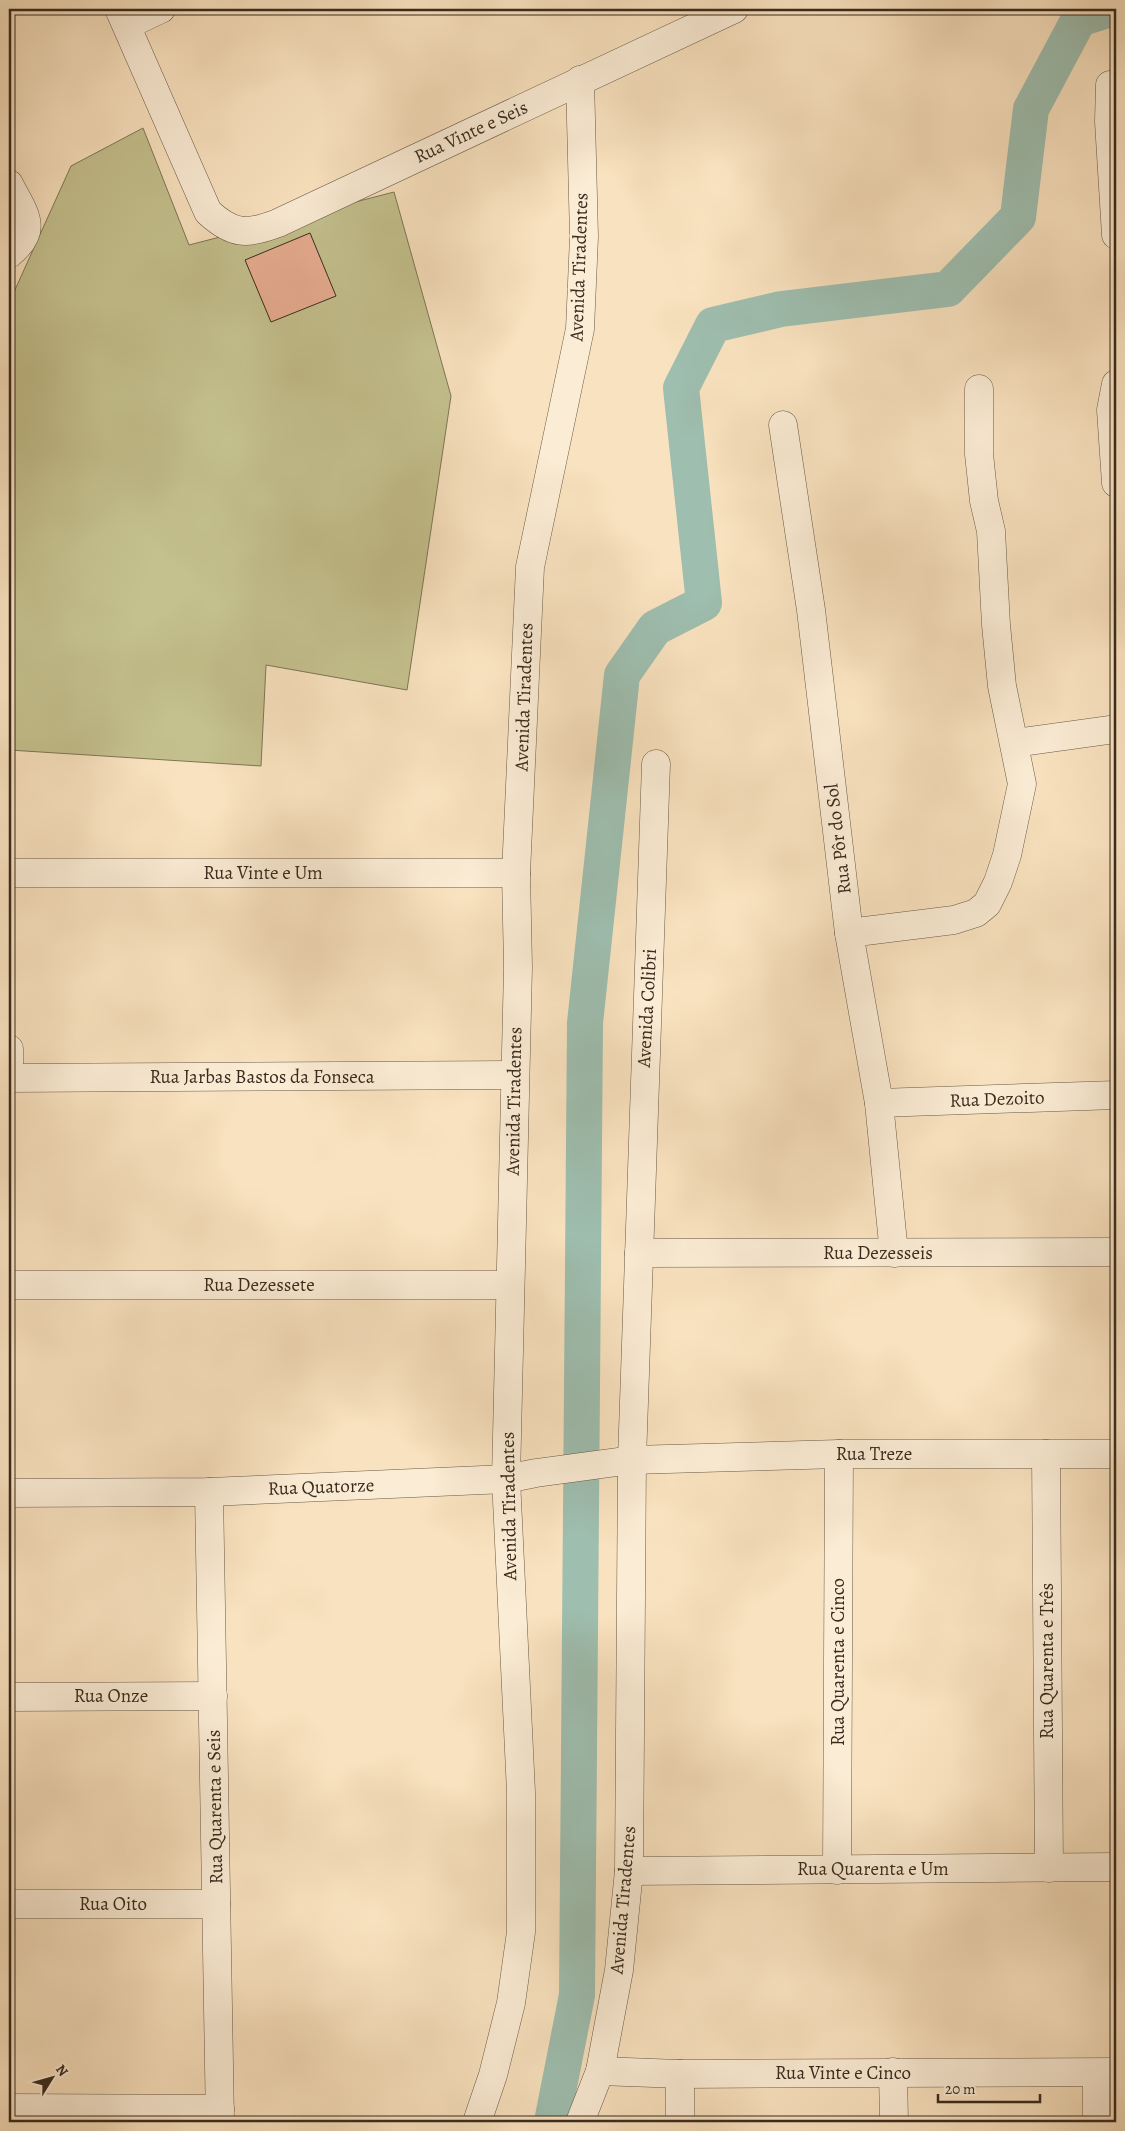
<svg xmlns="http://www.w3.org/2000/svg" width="1125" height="2131" viewBox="0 0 1125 2131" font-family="Alegreya,serif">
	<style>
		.green { fill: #c4c18e; stroke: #7e7656 }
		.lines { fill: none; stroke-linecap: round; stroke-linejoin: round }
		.canal { stroke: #9ebeaf; stroke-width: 36 }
		.building { fill: #e8ad91; stroke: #392b1e }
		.minor-casing { stroke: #695946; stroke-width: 29 }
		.minor { stroke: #fbecd5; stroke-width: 28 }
		.labels { text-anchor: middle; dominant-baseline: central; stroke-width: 5; stroke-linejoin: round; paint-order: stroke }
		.street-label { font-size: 19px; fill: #392b1e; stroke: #fbecd5 }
	</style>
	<rect width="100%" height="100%" fill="#f9e2bf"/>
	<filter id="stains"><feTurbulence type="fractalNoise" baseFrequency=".004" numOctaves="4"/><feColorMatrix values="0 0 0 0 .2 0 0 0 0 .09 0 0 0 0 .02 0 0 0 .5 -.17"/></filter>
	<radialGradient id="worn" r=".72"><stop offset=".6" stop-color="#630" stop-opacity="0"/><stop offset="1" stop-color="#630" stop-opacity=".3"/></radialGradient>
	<path class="green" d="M 143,128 L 189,245 L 394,192 L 451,396 L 407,690 L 266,665 L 261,766 L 9,750 L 9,303 L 71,166 Z"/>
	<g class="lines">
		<path class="canal" d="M 552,2122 L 577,1995 L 585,1023 L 622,675 L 655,628 L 704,603 L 681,388 L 713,325 L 781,309 L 948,289 L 1018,217 L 1031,109 L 1079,19 L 1110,9"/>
	</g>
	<path class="building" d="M 310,233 L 336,296 L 271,322 L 245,260 Z"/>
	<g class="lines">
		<defs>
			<g id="minor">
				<path d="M 119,9 L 208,212 C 233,235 247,235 278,223 L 734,9"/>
				<path d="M 127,25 L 161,9"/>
				<path d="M 1110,85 L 1109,122 L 1116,235"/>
				<path d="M 9,184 C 24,214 40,229 9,254"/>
				<path d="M 1116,384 L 1111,410 L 1116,483"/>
				<path d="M 783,425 L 811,610 L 849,933 L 879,1103 L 894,1253"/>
				<path d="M 1015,743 L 1116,729"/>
				<path d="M 9,873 L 516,873"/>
				<path d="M 849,933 L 954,920 L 976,913 L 987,904 L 998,882 L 1007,855 L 1022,784 L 1002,686 L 996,625 L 991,531 L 984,501 L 979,454 L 979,389"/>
				<path d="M 9,1049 L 9,1078"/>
				<path d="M 9,1078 L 515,1075"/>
				<path d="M 879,1103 L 1116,1095"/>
				<path d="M 639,1253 L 1116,1252"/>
				<path d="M 9,1285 L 510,1285"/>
				<path d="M 1046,1454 L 1049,1868"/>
				<path d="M 209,1492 L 220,2122"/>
				<path d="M 9,1493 L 209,1492 L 506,1479 L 536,1473 L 632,1460 L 839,1454 L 1116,1454"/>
				<path d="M 9,1697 L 213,1696"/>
				<path d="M 837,1870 L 839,1454"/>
				<path d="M 629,1871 L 1116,1867"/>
				<path d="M 9,1904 L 216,1904"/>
				<path d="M 600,2071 L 680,2074 L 1116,2072"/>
				<path d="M 893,2072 L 894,2122"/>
				<path d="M 680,2074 L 680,2122"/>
				<path d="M 9,2108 L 220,2109"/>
				<path d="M 477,2122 L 493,2075 L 511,2003 L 521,1932 L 521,1792 L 506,1479 L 518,967 L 516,873 L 530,567 L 580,329 L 584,237 L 580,80"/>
				<path d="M 580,2122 L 600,2071 L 619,1970 L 629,1871 L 632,1460 L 656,764"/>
				<path d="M 1097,2122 L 1097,2073"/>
			</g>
		</defs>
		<use href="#minor" class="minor-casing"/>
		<use href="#minor" class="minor"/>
	</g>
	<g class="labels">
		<g class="street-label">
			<text transform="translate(471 132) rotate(-25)">Rua Vinte e Seis</text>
			<text transform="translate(579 267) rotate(-88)">Avenida Tiradentes</text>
			<text transform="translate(524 697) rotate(-88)">Avenida Tiradentes</text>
			<text transform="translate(838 839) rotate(-97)">Rua Pôr do Sol</text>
			<text x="263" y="873">Rua Vinte e Um</text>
			<text transform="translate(647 1008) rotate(-87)">Avenida Colibri</text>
			<text x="262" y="1077">Rua Jarbas Bastos da Fonseca</text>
			<text transform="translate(997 1099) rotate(-2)">Rua Dezoito</text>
			<text transform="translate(514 1101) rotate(-89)">Avenida Tiradentes</text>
			<text x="878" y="1253">Rua Dezesseis</text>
			<text x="259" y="1285">Rua Dezessete</text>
			<text x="874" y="1454">Rua Treze</text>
			<text transform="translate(321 1487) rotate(-2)">Rua Quatorze</text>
			<text transform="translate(509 1506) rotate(-91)">Avenida Tiradentes</text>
			<text transform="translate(1047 1661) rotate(-90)">Rua Quarenta e Três</text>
			<text transform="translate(838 1662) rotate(-90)">Rua Quarenta e Cinco</text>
			<text x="111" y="1696">Rua Onze</text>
			<text transform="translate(215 1807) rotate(-91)">Rua Quarenta e Seis</text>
			<text x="873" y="1869">Rua Quarenta e Um</text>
			<text transform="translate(623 1900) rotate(-85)">Avenida Tiradentes</text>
			<text x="113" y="1904">Rua Oito</text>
			<text x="843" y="2073">Rua Vinte e Cinco</text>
		</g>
	</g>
	<rect width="1125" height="2131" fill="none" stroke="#f9e2bf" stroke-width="30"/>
	<rect x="10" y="10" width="1105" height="2111" fill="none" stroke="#392b1e" stroke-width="2.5"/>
	<rect x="15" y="15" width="1095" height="2101" fill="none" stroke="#392b1e"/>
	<g transform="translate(52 2078) rotate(53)" stroke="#fbecd5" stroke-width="4" paint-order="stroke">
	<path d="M0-4L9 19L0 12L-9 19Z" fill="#392b1e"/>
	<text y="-8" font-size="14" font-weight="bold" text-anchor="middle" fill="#392b1e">N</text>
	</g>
	<path d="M938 2094v8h102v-8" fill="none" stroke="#392b1e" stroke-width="2.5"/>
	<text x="945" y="2094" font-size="15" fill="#392b1e" stroke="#fbecd5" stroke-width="4" paint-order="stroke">20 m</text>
	<rect width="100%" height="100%" filter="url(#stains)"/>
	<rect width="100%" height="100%" fill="url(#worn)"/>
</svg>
